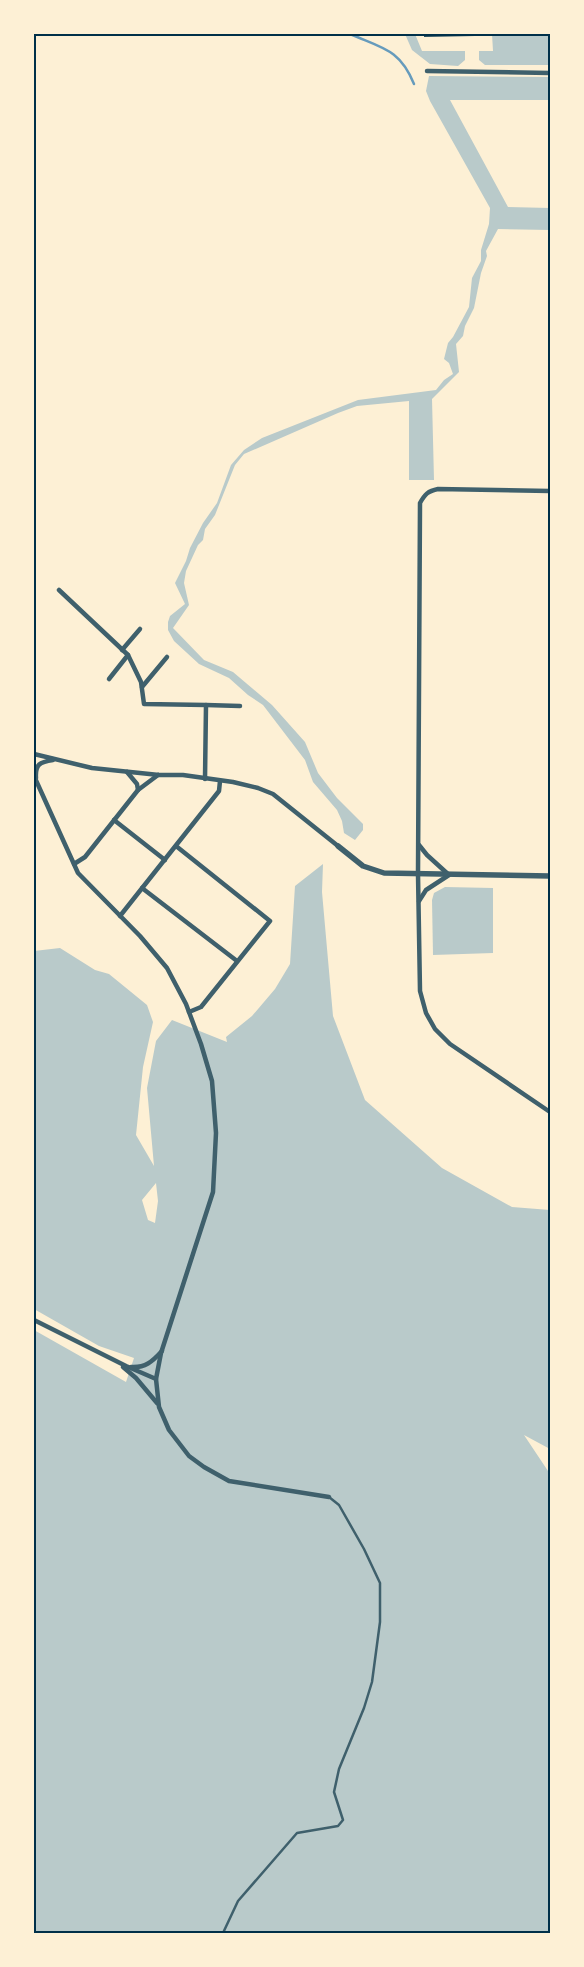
<svg xmlns="http://www.w3.org/2000/svg" width="584" height="1967" viewBox="0 0 584 1967" font-family="'Open Sans',sans-serif">
	<style>
		.green { fill: #b9caca; fill-rule: evenodd }
		.lines { fill: none; stroke-linecap: round; stroke-linejoin: round }
		.stream { stroke: #669bbc; stroke-width: 2.5 }
		.building { fill: #264d5e }
		.service { stroke: #3f606c; stroke-width: 2.5 }
		.minor { stroke: #3f606c; stroke-width: 4.5 }
		.tertiary { stroke: #3f606c; stroke-width: 5.5 }
		.neatline { fill: none; stroke: #003049; stroke-width: 2 }
	</style>
	<rect width="100%" height="100%" fill="#fdf0d5"/>
	<g class="green">
		<path d="M 405,34 L 415,34 L 422,51 L 465,51 L 465,60 L 458,66 L 430,64 L 412,50 Z"/>
		<path d="M 492,34 L 550,34 L 550,65 L 485,65 L 479,60 L 479,51 L 493,51 Z"/>
		<path d="M 429,76 L 550,77 L 550,100 L 450,100 L 508,207 L 550,208 L 550,230 L 498,229 L 486,251 L 487,256 L 481,273 L 474,308 L 465,326 L 463,336 L 456,344 L 459,372 L 432,399 L 434,480 L 409,480 L 409,401 L 357,406 L 338,413 L 244,454 L 235,465 L 215,515 L 205,529 L 203,540 L 198,545 L 186,571 L 184,583 L 189,605 L 173,628 L 204,660 L 233,672 L 272,705 L 305,742 L 318,773 L 337,798 L 363,824 L 363,830 L 355,840 L 344,833 L 342,821 L 337,810 L 313,782 L 305,760 L 263,705 L 248,695 L 229,678 L 199,664 L 174,641 L 168,630 L 168,622 L 170,616 L 185,604 L 175,583 L 186,561 L 190,548 L 203,523 L 217,503 L 231,465 L 244,450 L 262,438 L 358,400 L 436,390 L 444,380 L 453,374 L 449,363 L 444,359 L 448,343 L 453,337 L 469,307 L 472,278 L 481,261 L 481,250 L 489,224 L 490,208 L 430,101 L 426,91 Z"/>
		<path d="M 323,864 L 322,892 L 333,1016 L 365,1100 L 442,1168 L 512,1207 L 550,1210 L 550,1449 L 524,1435 L 550,1474 L 550,1933 L 34,1933 L 34,1330 L 126,1382 L 134,1358 L 99,1346 L 34,1309 L 34,951 L 60,948 L 95,970 L 109,974 L 147,1005 L 153,1022 L 143,1067 L 136,1135 L 154,1166 L 147,1088 L 156,1041 L 172,1020 L 227,1042 L 226,1037 L 252,1016 L 275,989 L 290,964 L 295,886 ZM 156,1183 L 158,1201 L 155,1223 L 148,1220 L 142,1200 Z"/>
		<path d="M 445,887 L 493,888 L 493,953 L 433,955 L 432,900 L 434,893 Z"/>
	</g>
	<g class="lines">
		<path class="stream" d="M 350,34 C 382,48 400,49 414,84"/>
	</g>
	<path class="building" d="M 424,34 L 475,34 L 475,36 L 424,37 Z"/>
	<g class="lines">
		<path class="service" d="M 223,1933 L 238,1901 L 297,1833 L 338,1826 L 343,1820 L 334,1792 L 339,1769 L 364,1708 L 372,1682 L 380,1622 L 380,1583 L 364,1549 L 339,1505 L 329,1497"/>
		<g class="minor">
			<path d="M 427,71 L 550,73"/>
			<path d="M 550,491 L 438,489 C 428,491 425,494 420,503 L 418,874 L 420,991 L 426,1013 L 435,1029 L 450,1044 L 550,1112"/>
			<path d="M 59,590 L 128,655 L 141,682 L 144,704 L 206,705 L 205,779"/>
			<path d="M 122,650 L 140,629"/>
			<path d="M 109,679 L 128,655"/>
			<path d="M 142,687 L 167,657"/>
			<path d="M 206,705 L 240,706"/>
			<path d="M 34,754 L 92,768 L 159,775 L 183,775 L 233,782 L 258,788 L 273,794 L 338,846"/>
			<path d="M 127,772 L 137,784 L 138,790"/>
			<path d="M 34,776 L 78,873 L 140,936 L 167,968 L 186,1004 L 201,1044 L 212,1081 L 216,1133 L 213,1192 L 161,1353 L 156,1379"/>
			<path d="M 36,778 C 35,764 40,762 53,760"/>
			<path d="M 114,820 L 165,860"/>
			<path d="M 419,845 L 427,855 L 449,875 L 426,890 L 419,901"/>
			<path d="M 176,846 L 270,921 L 201,1007 L 189,1012"/>
			<path d="M 74,864 L 85,857 L 138,790 L 158,775"/>
			<path d="M 142,888 L 237,961"/>
			<path d="M 120,916 L 219,791 L 220,781"/>
			<path d="M 34,1320 L 126,1366 L 156,1379 L 159,1407 L 169,1430 L 189,1456 L 204,1467 L 229,1481 L 329,1497"/>
			<path d="M 123,1367 L 136,1378 L 157,1403"/>
			<path d="M 131,1367 C 145,1368 152,1362 162,1351"/>
		</g>
		<path class="tertiary" d="M 338,846 L 363,866 L 384,873 L 550,876"/>
	</g>
	<rect width="584" height="1967" fill="none" stroke="#fdf0d5" stroke-width="70"/>
	<rect x="35" y="35" width="514" height="1897" class="neatline"/>
</svg>
